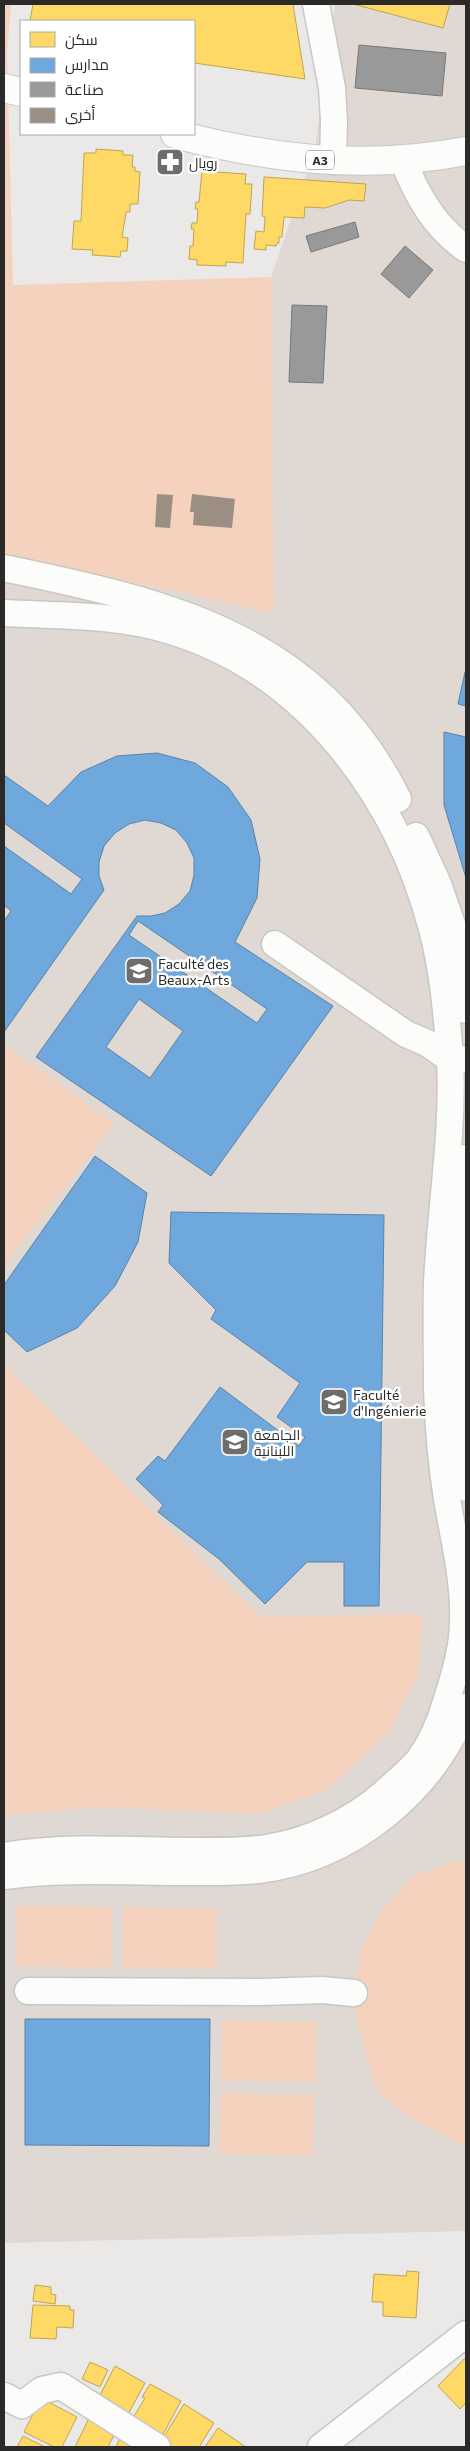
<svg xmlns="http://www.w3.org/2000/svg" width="470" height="2451" viewBox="0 0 470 2451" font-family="Commissioner,Cairo,sans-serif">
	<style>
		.built { fill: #dfd8d3 }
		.green { fill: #f4d2bd }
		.homes { fill: #ffd966; stroke: #bfa454 }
		.schools { fill: #6fa8dc; stroke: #5b82a6; fill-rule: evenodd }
		.industry { fill: #999; stroke: #787877 }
		.building { fill: #9b8e83 }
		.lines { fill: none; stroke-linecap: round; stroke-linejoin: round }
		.minor-casing { stroke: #c9c7c6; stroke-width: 29 }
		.highway-casing { stroke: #c9c7c6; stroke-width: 30 }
		.minor { stroke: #fcfcfb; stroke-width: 26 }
		.highway { stroke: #fcfcfb; stroke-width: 28 }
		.labels { text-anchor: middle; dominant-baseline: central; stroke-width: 5; stroke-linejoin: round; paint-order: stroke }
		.shield { fill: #fff; stroke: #6b6a69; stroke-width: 1 }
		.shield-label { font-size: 12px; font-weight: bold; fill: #2b2a29 }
		.poi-label { font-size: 14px; fill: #2b2a29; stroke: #fff; text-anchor: start }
	</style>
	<rect width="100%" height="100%" fill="#ebe9e7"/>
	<path class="built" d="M 335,4 L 466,4 L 466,2231 L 4,2243 L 4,554 L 274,613 L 271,277 L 315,149 Z"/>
	<g class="green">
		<path d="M 4,4 L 11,4 L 7,52 L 13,285 L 271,277 L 274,613 L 4,554 Z"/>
		<path d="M 4,1045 L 115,1123 L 4,1266 Z"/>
		<path d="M 4,1365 L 260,1617 L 423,1614 L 418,1674 L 389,1731 L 328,1789 L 260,1814 L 101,1807 L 4,1815 Z"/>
		<path d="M 466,1860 L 466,2147 L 407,2116 L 376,2089 L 354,2011 L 355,1985 L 361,1949 L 383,1908 L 413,1876 L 452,1862 Z"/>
		<path d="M 17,1906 L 112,1907 L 111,1968 L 16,1966 Z"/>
		<path d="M 123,1907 L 217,1908 L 217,1969 L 122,1967 Z"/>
		<path d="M 222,2021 L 317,2022 L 316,2082 L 221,2081 Z"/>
		<path d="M 220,2093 L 314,2095 L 313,2155 L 219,2154 Z"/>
	</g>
	<g class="homes">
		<path d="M 33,4 L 293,4 L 305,79 L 194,63 L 194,21 L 30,21 Z"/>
		<path d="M 353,4 L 450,4 L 443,28 Z"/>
		<path d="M 96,149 L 123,151 L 123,155 L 133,155 L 132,167 L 135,167 L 135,171 L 140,172 L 138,204 L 130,204 L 130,212 L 126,212 L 122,237 L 128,238 L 127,251 L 121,251 L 120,257 L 92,255 L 93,250 L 72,249 L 74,221 L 81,221 L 84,153 L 96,153 Z"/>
		<path d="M 202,171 L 246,174 L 245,184 L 252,184 L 250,214 L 246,214 L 243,263 L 226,262 L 226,266 L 197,265 L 197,260 L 189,259 L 190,246 L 193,246 L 194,229 L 191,229 L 192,223 L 197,223 L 198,209 L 195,209 L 196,202 L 199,202 Z"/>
		<path d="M 264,177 L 366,184 L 364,201 L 349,200 L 325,208 L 305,207 L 304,218 L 284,217 L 282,237 L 279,237 L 279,243 L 277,243 L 276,246 L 266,245 L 266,250 L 254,249 L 256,231 L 264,232 L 265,217 L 262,216 Z"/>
		<path d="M 407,2271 L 419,2272 L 416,2318 L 383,2316 L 383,2302 L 372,2302 L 374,2274 L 406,2276 Z"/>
		<path d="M 35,2285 L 51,2287 L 51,2294 L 56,2295 L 55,2304 L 33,2301 Z"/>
		<path d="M 33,2305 L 70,2306 L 70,2310 L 74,2310 L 73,2328 L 57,2327 L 56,2339 L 30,2338 Z"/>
		<path d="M 466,2357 L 466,2403 L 460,2409 L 438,2386 Z"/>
		<path d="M 90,2362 L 108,2370 L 100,2387 L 82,2379 Z"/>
		<path d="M 115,2366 L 145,2383 L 126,2418 L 97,2401 Z"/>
		<path d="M 150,2384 L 181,2401 L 161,2438 L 131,2421 L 145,2398 L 142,2397 Z"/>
		<path d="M 41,2398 L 77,2417 L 62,2447 L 54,2447 L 24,2432 Z"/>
		<path d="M 184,2404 L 214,2423 L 199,2447 L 163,2447 L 159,2445 Z"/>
		<path d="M 90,2416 L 117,2429 L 108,2447 L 75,2447 Z"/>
		<path d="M 218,2428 L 246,2447 L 205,2447 Z"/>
		<path d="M 23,2436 L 45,2447 L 17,2447 Z"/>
		<path d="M 120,2438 L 140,2447 L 116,2447 Z"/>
	</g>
	<g class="schools">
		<path d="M 465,672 L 466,673 L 466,706 L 458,704 Z"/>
		<path d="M 444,732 L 466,737 L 466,878 L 444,805 Z"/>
		<path d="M 157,753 L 195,763 L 228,787 L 251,820 L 260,859 L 257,898 L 235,942 L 333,1006 L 211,1176 L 36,1057 L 137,916 L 151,916 L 165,913 L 179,904 L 190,891 L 194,875 L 194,858 L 187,843 L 176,830 L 161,823 L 145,820 L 129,824 L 115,833 L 104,846 L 99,862 L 99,876 L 104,890 L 4,1032 L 4,921 L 11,911 L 4,905 L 4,846 L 71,894 L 82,879 L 4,823 L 4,775 L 48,806 L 81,772 L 117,756 ZM 138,921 L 267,1009 L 257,1023 L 129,935 ZM 139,999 L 183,1031 L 150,1078 L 106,1047 Z"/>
		<path d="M 95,1156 L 147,1193 L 138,1242 L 115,1286 L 77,1328 L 27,1352 L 4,1330 L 4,1285 Z"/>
		<path d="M 171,1212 L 384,1215 L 379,1606 L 344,1606 L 344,1562 L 307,1562 L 265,1604 L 219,1559 L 158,1512 L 163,1505 L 136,1479 L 158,1456 L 165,1461 L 220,1387 L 299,1446 L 305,1437 L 277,1417 L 300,1383 L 211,1319 L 216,1310 L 169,1263 Z"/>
		<path d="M 25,2019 L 210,2019 L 209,2146 L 25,2145 Z"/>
	</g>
	<g class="industry">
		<path d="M 359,45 L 446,53 L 442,96 L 355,88 Z"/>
		<path d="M 355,222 L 359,237 L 311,252 L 306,236 Z"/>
		<path d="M 405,246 L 433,270 L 409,298 L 381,274 Z"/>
		<path d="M 292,305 L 327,306 L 323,383 L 289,382 Z"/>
	</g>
	<g class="building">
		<path d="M 157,494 L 173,495 L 170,528 L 155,527 Z"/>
		<path d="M 192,494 L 235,499 L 232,528 L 193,525 L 194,512 L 190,512 Z"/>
	</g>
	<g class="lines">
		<defs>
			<g id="minor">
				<path d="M 316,4 L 332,88 L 334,121 L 333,161"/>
				<path d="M 403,160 C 417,196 434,226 466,249"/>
				<path d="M 4,568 C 167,602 317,635 398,799"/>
				<path d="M 4,613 C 59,616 118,614 171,631 C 306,672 397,796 432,929 C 443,970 447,1016 450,1059 C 454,1134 440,1209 437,1284 C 436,1318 437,1352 437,1387 C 438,1424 441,1462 447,1499 C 455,1546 467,1590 462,1638 C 459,1661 453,1681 446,1702 C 440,1723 431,1743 418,1761 C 408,1772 395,1783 384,1793 C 352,1821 308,1842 266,1848 C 239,1852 210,1851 182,1851 C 123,1850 62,1846 4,1856"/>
				<path d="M 416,836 L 438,884 L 454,930 L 466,1010"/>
				<path d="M 275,944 L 406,1034 L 427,1043 L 450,1059 L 461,1059"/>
				<path d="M 466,1158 C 465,1182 461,1206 459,1230 C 452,1314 449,1405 466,1488"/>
				<path d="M 4,1876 C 63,1868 126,1872 186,1872 C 210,1872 234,1873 258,1870 C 351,1859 432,1792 466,1707"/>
				<path d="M 28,1991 L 262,1992 L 322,1990 L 354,1993"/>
				<path d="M 4,2396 L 22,2405 L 42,2390 L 61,2386 L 157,2447"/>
				<path d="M 321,2447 L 466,2334"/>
			</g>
			<g id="highway">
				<path d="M 4,88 L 21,92"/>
				<path d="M 175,134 C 273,160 367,170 466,151"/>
			</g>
		</defs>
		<use href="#minor" class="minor-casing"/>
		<use href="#highway" class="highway-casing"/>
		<use href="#minor" class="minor"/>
		<use href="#highway" class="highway"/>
	</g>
	<defs>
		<symbol id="pharmacy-square" viewBox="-11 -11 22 22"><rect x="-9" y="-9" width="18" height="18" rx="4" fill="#6e6d6c" stroke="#fff"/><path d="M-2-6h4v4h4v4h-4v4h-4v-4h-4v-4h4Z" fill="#fff"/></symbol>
		<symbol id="university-square" viewBox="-11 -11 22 22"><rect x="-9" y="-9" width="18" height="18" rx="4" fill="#6e6d6c" stroke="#fff"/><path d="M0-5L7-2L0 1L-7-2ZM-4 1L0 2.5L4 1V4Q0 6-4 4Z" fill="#fff"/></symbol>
	</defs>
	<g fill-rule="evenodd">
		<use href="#pharmacy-square" x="154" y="146" width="32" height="32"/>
		<use href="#university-square" x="123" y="955" width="32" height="32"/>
		<use href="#university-square" x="318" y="1386" width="32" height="32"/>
		<use href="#university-square" x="219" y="1426" width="32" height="32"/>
	</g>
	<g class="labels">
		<rect class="shield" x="306" y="150.5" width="28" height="19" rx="4"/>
		<g class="shield-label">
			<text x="320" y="160">A3</text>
		</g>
		<g class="poi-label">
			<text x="189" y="162">رويال</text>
			<text x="158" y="963">Faculté des<tspan x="158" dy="16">Beaux-Arts</tspan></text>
			<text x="353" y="1394">Faculté<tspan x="353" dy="16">d'Ingénierie</tspan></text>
			<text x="254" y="1434">الجامعة<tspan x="254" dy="16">اللبنانية</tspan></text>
		</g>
	</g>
	<rect width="470" height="2451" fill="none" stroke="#2b2a29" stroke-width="10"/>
	<rect x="20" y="20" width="175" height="115" fill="#ffffff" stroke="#aaaaa9"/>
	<rect x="30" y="32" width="25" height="15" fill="#ffd966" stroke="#aaaaa9"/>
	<text x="65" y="45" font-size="15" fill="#2b2a29">سكن</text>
	<rect x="30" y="58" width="25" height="15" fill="#6fa8dc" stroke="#aaaaa9"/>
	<text x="65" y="70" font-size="15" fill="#2b2a29">مدارس</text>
	<rect x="30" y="82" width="25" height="15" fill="#999999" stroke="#aaaaa9"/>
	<text x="65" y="95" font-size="15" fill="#2b2a29">صناعة</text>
	<rect x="30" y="108" width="25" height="15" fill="#9b8e83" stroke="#aaaaa9"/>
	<text x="65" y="120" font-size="15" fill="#2b2a29">أخرى</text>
</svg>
